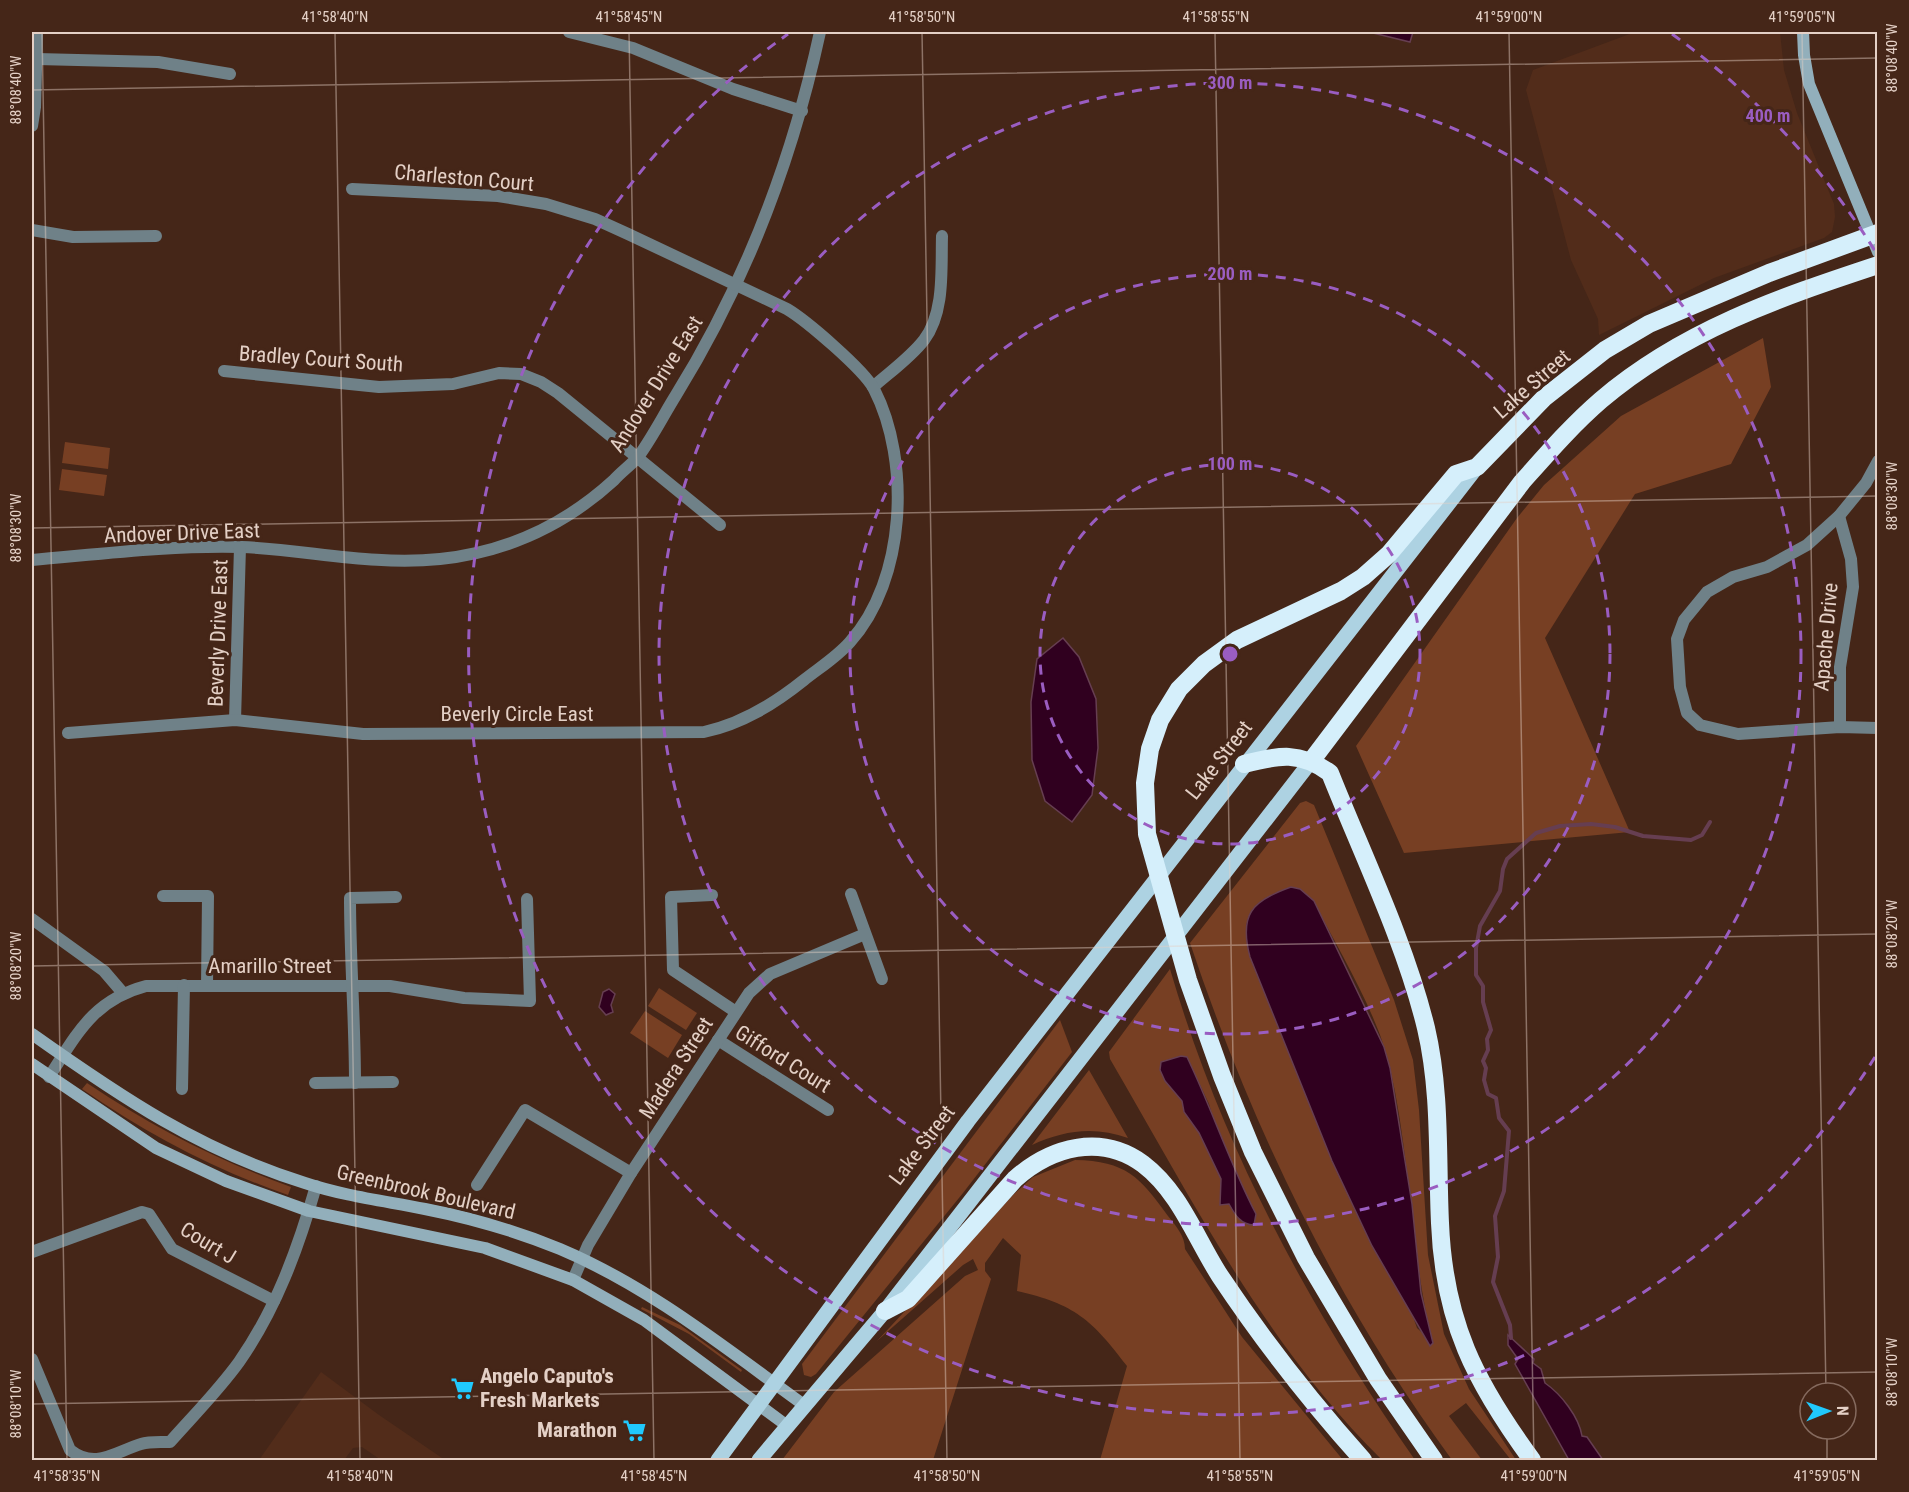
<svg xmlns="http://www.w3.org/2000/svg" width="1909" height="1492" viewBox="0 0 1909 1492" font-family="'Roboto Condensed',sans-serif">
	<style>
		.built { fill: #522c1a }
		.green { fill: #773f23; fill-rule: evenodd }
		.water { fill: #30001f; stroke: #663e51; stroke-width: 1.5 }
		.lines { fill: none; stroke-linecap: round; stroke-linejoin: round }
		.stream { stroke: #663e51; stroke-width: 4 }
		.street { stroke: #6f8188; stroke-width: 12 }
		.secondary { stroke: #92afbb; stroke-width: 12 }
		.primary { stroke: #add2e2; stroke-width: 15 }
		.highway { stroke: #d5effb; stroke-width: 18 }
		.ticks { fill: none; stroke: #e4d0c6; stroke-width: 1.5; stroke-opacity: 0.45 }
		.ring { fill: none; stroke: #9a5dc1; stroke-width: 3; stroke-dasharray: 10 8 }
		.labels { text-anchor: middle; dominant-baseline: central; stroke-width: 6; stroke-linejoin: round; paint-order: stroke }
		.street-label { font-size: 21px; fill: #e4d0c6; stroke: #452618 }
		.poi-label { font-size: 21px; font-weight: bold; fill: #e4d0c6; stroke: #452618; text-anchor: start }
		.centre { fill: #9a5dc1; stroke: #452618; stroke-width: 3 }
		.ring-label { font-size: 18px; text-anchor: middle; font-weight: bold; fill: #9a5dc1; stroke: #452618; stroke-width: 6; stroke-linejoin: round; paint-order: stroke }
		.neatline { fill: none; stroke: #e4d0c6; stroke-width: 2 }
		.ticks-label { font-size: 15px; text-anchor: middle; fill: #e4d0c6 }
	</style>
	<rect width="100%" height="100%" fill="#452618"/>
	<g class="built">
		<path d="M 1635,32 L 1780,32 L 1784,70 L 1797,113 L 1834,204 L 1835,217 L 1832,232 L 1824,238 L 1714,278 L 1599,335 L 1598,319 L 1571,260 L 1526,90 L 1533,70 Z"/>
		<path d="M 321,1372 L 379,1415 L 445,1460 L 381,1460 L 362,1447 L 353,1448 L 344,1460 L 259,1460 Z"/>
	</g>
	<g class="green">
		<path d="M 1763,338 L 1771,387 L 1731,464 L 1635,494 L 1545,638 L 1630,832 L 1404,853 L 1356,746 L 1517,518 L 1544,485 L 1621,416 Z"/>
		<path d="M 65,442 L 110,448 L 108,469 L 62,463 Z"/>
		<path d="M 62,469 L 107,475 L 104,496 L 59,490 Z"/>
		<path d="M 1306,801 L 1314,805 L 1394,1000 L 1413,1060 L 1419,1110 L 1428,1255 L 1444,1334 L 1469,1389 L 1516,1460 L 1511,1460 L 1466,1403 L 1449,1416 L 1482,1460 L 1452,1460 C 1336,1301 1253,1130 1190,943 L 1300,803 ZM 1314,902 C 1339,951 1378,1014 1390,1068 C 1411,1158 1410,1253 1433,1343 L 1417,1328 L 1410,1308 L 1372,1246 L 1332,1161 Z"/>
		<path d="M 1170,969 C 1222,1147 1309,1308 1415,1460 L 1382,1460 C 1266,1346 1191,1198 1110,1059 L 1109,1052 ZM 1187,1057 L 1209,1104 L 1218,1135 L 1240,1183 L 1220,1205 L 1221,1179 L 1199,1133 L 1184,1112 L 1182,1101 Z"/>
		<path d="M 659,988 L 697,1013 L 686,1030 L 648,1006 Z"/>
		<path d="M 645,1011 L 682,1035 L 668,1058 L 630,1033 Z"/>
		<path d="M 1060,1020 L 1072,1052 L 963,1193 L 816,1374 L 811,1377 L 804,1375 L 802,1364 Z"/>
		<path d="M 1089,1070 L 1128,1138 C 1095,1126 1064,1130 1032,1145 Z"/>
		<path d="M 87,1083 C 152,1127 217,1160 291,1187 L 288,1195 C 213,1169 147,1134 82,1089 Z"/>
		<path d="M 1075,1160 C 1126,1161 1140,1177 1168,1216 C 1176,1226 1185,1236 1185,1249 L 1242,1337 L 1343,1460 L 1100,1460 L 1127,1366 C 1092,1320 1075,1304 1017,1291 L 1021,1255 L 1003,1238 L 985,1263 L 985,1271 L 991,1279 L 933,1460 L 782,1460 L 834,1392 L 965,1276 L 978,1270 L 973,1259 L 963,1265 L 877,1341 L 1014,1194 L 1033,1177 Z"/>
		<path d="M 642,1307 L 680,1325 L 742,1370 L 741,1372 L 689,1334 L 641,1309 Z"/>
	</g>
	<g class="water">
		<path d="M 1369,32 L 1413,32 L 1410,42 Z"/>
		<path d="M 1063,638 L 1079,657 L 1096,699 L 1098,748 L 1092,795 L 1072,822 L 1045,801 L 1032,760 L 1031,702 L 1037,659 Z"/>
		<path d="M 1291,887 L 1300,889 L 1314,901 L 1384,1047 L 1390,1068 L 1412,1204 L 1421,1293 L 1433,1343 L 1430,1346 L 1372,1246 L 1332,1161 L 1250,957 C 1239,915 1251,901 1291,887 Z"/>
		<path d="M 609,989 L 615,994 L 611,1005 L 613,1012 L 606,1015 L 599,1007 L 603,992 Z"/>
		<path d="M 1181,1056 L 1187,1057 C 1212,1109 1229,1162 1256,1214 L 1254,1225 C 1241,1225 1235,1215 1229,1204 L 1220,1205 L 1221,1179 L 1199,1133 L 1184,1112 L 1182,1101 L 1165,1081 L 1160,1070 L 1161,1062 Z"/>
		<path d="M 1508,1335 L 1534,1359 L 1533,1363 L 1541,1369 L 1545,1383 C 1561,1394 1579,1417 1582,1436 L 1587,1437 L 1603,1460 L 1569,1460 L 1515,1364 L 1518,1359 L 1508,1345 Z"/>
	</g>
	<g class="lines">
		<path class="stream" d="M 1511,1338 L 1510,1325 L 1493,1282 L 1498,1257 L 1495,1216 L 1504,1191 L 1509,1131 L 1499,1118 L 1496,1098 L 1488,1094 L 1484,1080 L 1486,1068 L 1483,1061 L 1488,1050 L 1487,1039 L 1491,1030 L 1483,1002 L 1483,986 L 1476,975 L 1476,948 L 1480,926 L 1500,891 L 1503,869 L 1507,859 L 1536,833 L 1560,826 L 1591,824 L 1615,827 L 1643,836 L 1691,840 L 1702,835 L 1710,822"/>
		<g class="street">
			<path d="M 569,32 L 633,48 L 733,89 L 802,111"/>
			<path d="M 37,59 L 158,62 L 230,74"/>
			<path d="M 32,126 L 35,107 L 37,32"/>
			<path d="M 32,230 L 73,237 L 156,236"/>
			<path d="M 224,371 L 379,387 L 453,384 L 499,373 L 521,374 L 541,382 L 558,393 L 720,525"/>
			<path d="M 873,387 C 890,372 911,357 924,340 C 945,312 941,269 942,236"/>
			<path d="M 1878,461 L 1866,483 L 1839,516 L 1807,545 L 1767,567 L 1733,577 L 1707,592 L 1684,620 L 1677,639 L 1680,687 L 1687,713 L 1700,725 L 1738,734 L 1840,727 L 1878,728"/>
			<path d="M 1839,516 L 1851,559 L 1853,587 L 1840,667 L 1840,727"/>
			<path d="M 32,560 C 101,554 172,545 242,547 C 309,550 373,566 440,559 C 506,552 565,525 614,480 C 621,472 631,465 638,457 C 652,438 663,416 676,395 C 746,282 792,161 820,32"/>
			<path d="M 235,720 L 240,547"/>
			<path d="M 68,733 L 235,720 L 363,734 L 704,732 C 742,724 774,704 804,680 C 819,668 837,657 850,642 C 906,580 911,461 874,389 C 864,370 807,321 787,309 L 628,234 L 595,219 L 546,204 L 498,196 L 352,189"/>
			<path d="M 851,894 L 882,979"/>
			<path d="M 712,895 L 671,897 L 673,970 L 736,1012"/>
			<path d="M 163,896 L 208,896 L 207,986"/>
			<path d="M 32,919 L 104,971 L 122,992"/>
			<path d="M 718,1040 L 828,1110"/>
			<path d="M 49,1077 C 77,1034 93,1000 146,986 L 390,986 L 464,998 L 530,1001 L 527,899"/>
			<path d="M 315,1083 L 393,1082"/>
			<path d="M 355,1083 C 355,1021 350,960 350,898 L 396,897"/>
			<path d="M 182,1089 L 184,985"/>
			<path d="M 477,1185 L 525,1110 L 631,1173"/>
			<path d="M 32,1252 L 142,1212 L 149,1214 L 172,1249 L 274,1301"/>
			<path d="M 573,1280 L 588,1245 L 631,1173 L 749,993 L 770,974 L 865,934"/>
			<path d="M 32,1359 L 70,1450 C 95,1470 115,1452 141,1444 C 150,1441 161,1442 170,1442 C 193,1416 218,1391 239,1362 C 276,1309 298,1249 316,1186"/>
		</g>
		<g class="secondary">
			<path d="M 1803,32 L 1804,55 L 1809,84 L 1878,252"/>
			<path d="M 32,1034 C 121,1097 199,1150 305,1183 C 344,1196 385,1201 425,1209 C 471,1218 516,1231 560,1249 C 650,1287 725,1348 804,1405"/>
			<path d="M 32,1064 L 156,1148 L 226,1181 L 309,1211 L 485,1248 L 573,1280 L 644,1320 L 786,1425"/>
		</g>
		<g class="primary">
			<path d="M 718,1460 L 968,1121 L 1477,467"/>
			<path d="M 759,1460 L 885,1311 L 1312,760"/>
		</g>
		<g class="highway">
			<path d="M 1312,760 L 1522,482 C 1547,454 1572,425 1601,400 C 1682,331 1778,298 1878,265"/>
			<path d="M 1244,764 C 1279,755 1300,751 1330,773 C 1363,856 1405,942 1426,1028 C 1441,1092 1437,1159 1440,1223 C 1444,1322 1475,1382 1532,1460"/>
			<path d="M 885,1311 L 908,1299 L 1015,1179 C 1051,1147 1101,1133 1143,1164 C 1180,1192 1196,1239 1220,1276 C 1264,1342 1311,1402 1363,1460"/>
			<path d="M 1434,1460 L 1378,1379 L 1306,1258 L 1253,1152 L 1222,1076 L 1188,980 L 1147,834 L 1145,783 L 1150,749 L 1160,720 L 1179,689 L 1204,664 L 1237,640 L 1341,591 L 1363,577 L 1389,554 L 1456,474 L 1477,467 L 1544,398 L 1605,350 L 1649,324 L 1769,273 L 1878,233"/>
		</g>
	</g>
	<path class="ticks" d="M 42,32 L 67,1460M 335,32 L 360,1460M 629,32 L 654,1460M 922,32 L 947,1460M 1215,32 L 1240,1460M 1509,32 L 1534,1460M 1802,32 L 1826,1393M 32,90 L 1878,58M 32,528 L 1878,496M 32,966 L 1878,934M 32,1404 L 1878,1372M 1827,1429 L 1827,1460"/>
	<g class="ring">
		<circle cx="1230" cy="654" r="190"/>
		<circle cx="1230" cy="654" r="380"/>
		<circle cx="1230" cy="654" r="571"/>
		<path d="M1875 1057A761 761 0 1 1 788 34M1672 34A761 761 0 0 1 1875 251"/>
	</g>
	<defs>
		<symbol id="supermarket-bare" viewBox="-9 -9 18 18"><path d="M-6-5.5h2.5l.6 2H6L4.5 2H-2.5L-4.4-4H-6ZM-1.5 3.2a1.3 1.3 0 1 0 .1 0ZM3 3.2a1.3 1.3 0 1 0 .1 0Z" fill="#20c9fd" stroke="#452618" stroke-width="2.5" paint-order="stroke"/></symbol>
	</defs>
	<g fill-rule="evenodd">
		<use href="#supermarket-bare" x="446" y="1372" width="33" height="33"/>
		<use href="#supermarket-bare" x="618" y="1414" width="33" height="33"/>
	</g>
	<g class="labels">
		<g class="street-label">
			<text transform="translate(464 178) rotate(5)">Charleston Court</text>
			<text transform="translate(321 359) rotate(4)">Bradley Court South</text>
			<text transform="translate(656 384) rotate(-58)">Andover Drive East</text>
			<text transform="translate(1532 384) rotate(-41)">Lake Street</text>
			<text transform="translate(182 533) rotate(-2)">Andover Drive East</text>
			<text transform="translate(218 633) rotate(-88)">Beverly Drive East</text>
			<text transform="translate(1826 637) rotate(-85)">Apache Drive</text>
			<text x="517" y="714">Beverly Circle East</text>
			<text transform="translate(1219 760) rotate(-52)">Lake Street</text>
			<text x="270" y="966">Amarillo Street</text>
			<text transform="translate(783 1059) rotate(32)">Gifford Court</text>
			<text transform="translate(676 1068) rotate(-57)">Madera Street</text>
			<text transform="translate(922 1145) rotate(-53)">Lake Street</text>
			<text transform="translate(426 1192) rotate(13)">Greenbrook Boulevard</text>
			<text transform="translate(208 1243) rotate(31)">Court J</text>
		</g>
		<g class="poi-label">
			<text x="480" y="1376">Angelo Caputo's<tspan x="480" dy="24">Fresh Markets</tspan></text>
			<text x="617" y="1430" text-anchor="end">Marathon</text>
		</g>
	</g>
	<circle cx="1230" cy="654" r="9" class="centre"/>
	<g class="ring-label">
		<text x="1230" y="89">300 m</text>
		<text x="1768" y="122">400 m</text>
		<text x="1230" y="280">200 m</text>
		<text x="1230" y="470">100 m</text>
	</g>
	<rect width="1909" height="1492" fill="none" stroke="#452618" stroke-width="66"/>
	<g transform="translate(1828 1411) rotate(89)"><circle r="28" fill="#452618" stroke="#856a5e" stroke-width="1.5"/>
	<path d="M0-4.5L10 22L0 15L-10 22Z" fill="#20c9fd"/>
	<text y="-9" font-size="16" font-weight="bold" text-anchor="middle" fill="#e4d0c6">N</text>
	</g>
	<rect x="33" y="33" width="1843" height="1426" class="neatline"/>
	<g class="ticks-label">
		<text x="335" y="22">41°58'40"N</text>
		<text x="629" y="22">41°58'45"N</text>
		<text x="922" y="22">41°58'50"N</text>
		<text x="1216" y="22">41°58'55"N</text>
		<text x="1509" y="22">41°59'00"N</text>
		<text x="1802" y="22">41°59'05"N</text>
		<text transform="translate(1892 58) rotate(-90)" y="5">88°08'40"W</text>
		<text transform="translate(16 90) rotate(-90)" y="5">88°08'40"W</text>
		<text transform="translate(1892 496) rotate(-90)" y="5">88°08'30"W</text>
		<text transform="translate(16 528) rotate(-90)" y="5">88°08'30"W</text>
		<text transform="translate(1892 934) rotate(-90)" y="5">88°08'20"W</text>
		<text transform="translate(16 966) rotate(-90)" y="5">88°08'20"W</text>
		<text transform="translate(1892 1372) rotate(-90)" y="5">88°08'10"W</text>
		<text transform="translate(16 1404) rotate(-90)" y="5">88°08'10"W</text>
		<text x="67" y="1481">41°58'35"N</text>
		<text x="360" y="1481">41°58'40"N</text>
		<text x="654" y="1481">41°58'45"N</text>
		<text x="947" y="1481">41°58'50"N</text>
		<text x="1240" y="1481">41°58'55"N</text>
		<text x="1534" y="1481">41°59'00"N</text>
		<text x="1827" y="1481">41°59'05"N</text>
	</g>
</svg>
